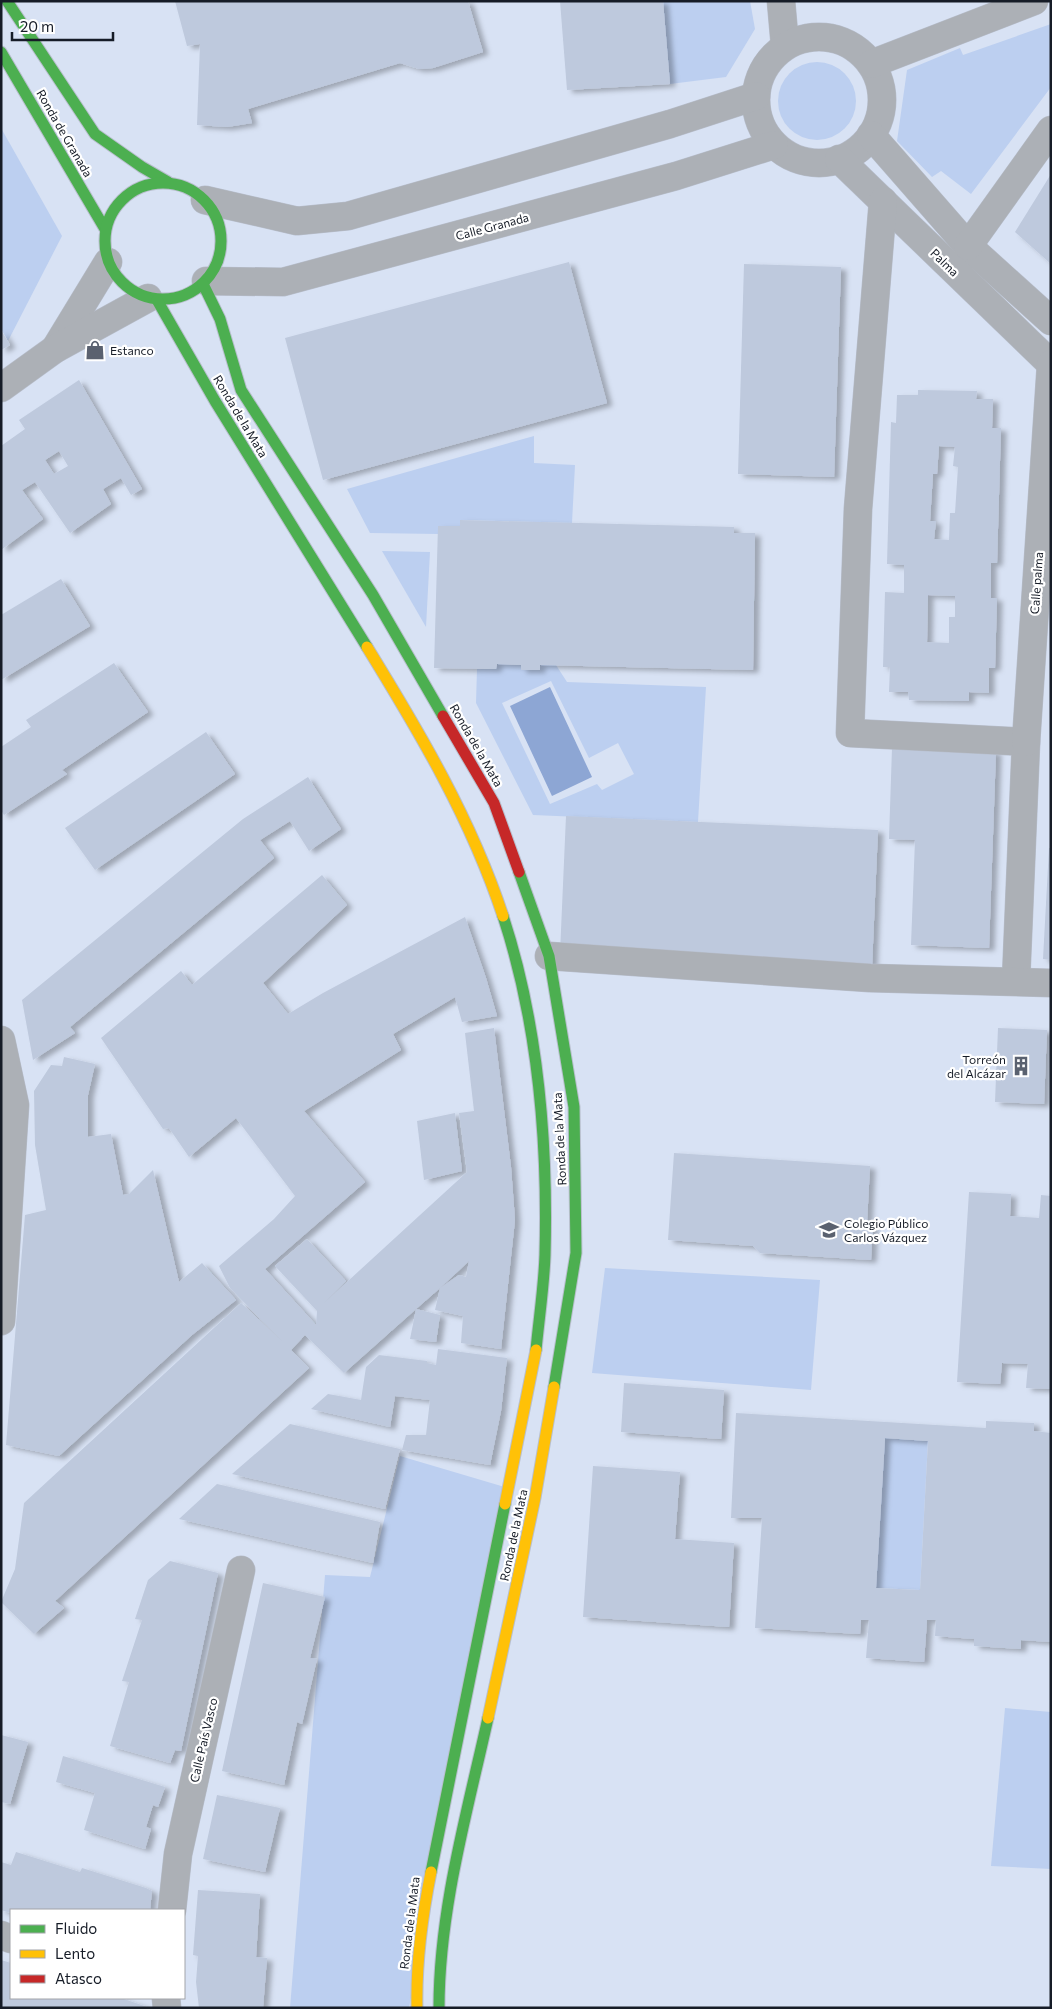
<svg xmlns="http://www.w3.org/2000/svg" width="1052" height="2009" viewBox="0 0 1052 2009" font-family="Commissioner,sans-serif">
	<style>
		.green { fill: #bccff0; fill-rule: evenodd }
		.water { fill: #8da6d4 }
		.building { fill: #bec9dd; fill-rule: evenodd; filter: url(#shadow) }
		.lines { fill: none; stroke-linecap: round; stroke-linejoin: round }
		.street-casing { stroke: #b8bfcd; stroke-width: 29 }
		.fast-casing { stroke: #b8bfcd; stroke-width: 13 }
		.slow-casing { stroke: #b8bfcd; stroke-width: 13 }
		.jam-casing { stroke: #b8bfcd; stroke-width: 13 }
		.street { stroke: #acb0b6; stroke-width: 28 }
		.fast { stroke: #4caf50; stroke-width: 11 }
		.slow { stroke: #ffc107; stroke-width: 11 }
		.jam { stroke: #c62828; stroke-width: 11 }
		.labels { text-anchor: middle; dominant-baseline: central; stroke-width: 4.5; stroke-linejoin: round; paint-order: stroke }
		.street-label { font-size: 12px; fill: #161c27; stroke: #fff }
		.poi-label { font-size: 12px; fill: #161c27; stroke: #fff; text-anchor: start }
	</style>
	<defs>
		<filter id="shadow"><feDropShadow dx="5.5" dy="3" stdDeviation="2.5" flood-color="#0004"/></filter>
	</defs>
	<rect width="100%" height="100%" fill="#d8e2f4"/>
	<g class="green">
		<path d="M 663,1 L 750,1 L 755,29 L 726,77 L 670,84 Z"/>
		<path d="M 1051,24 L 1051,87 L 971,194 L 941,171 L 932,177 L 897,141 L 907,70 L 960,48 L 963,55 Z"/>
		<circle cx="817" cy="101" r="39"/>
		<path d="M 1,128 L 62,236 L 8,341 L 1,329 Z"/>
		<path d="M 534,436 L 534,463 L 575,465 L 572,523 L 460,520 L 460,526 L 438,526 L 438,534 L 370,533 L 347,489 Z"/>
		<path d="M 382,551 L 430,552 L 426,627 Z"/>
		<path d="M 497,664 L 521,665 L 521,670 L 540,665 L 556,665 L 567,682 L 706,687 L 698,822 L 533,815 L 476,703 L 477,669 L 496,669 ZM 551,681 L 589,758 L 618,743 L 634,774 L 602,790 L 597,784 L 550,804 L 502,703 Z"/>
		<path d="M 605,1268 L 820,1280 L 811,1390 L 592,1373 Z"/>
		<path d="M 885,1438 L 928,1441 L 920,1590 L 876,1588 Z"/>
		<path d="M 400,1456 L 508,1488 L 409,2008 L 290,2008 L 325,1575 L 370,1577 Z"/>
		<path d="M 1005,1708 L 1051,1712 L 1051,1869 L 991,1866 Z"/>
	</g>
	<path class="water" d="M 550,687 L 592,777 L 552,796 L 510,706 Z"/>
	<g class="building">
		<path d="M 175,1 L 468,1 L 483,52 L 433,68 L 419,69 L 400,63 L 248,109 L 252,123 L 227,127 L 197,125 L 200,44 L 187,46 Z"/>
		<path d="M 560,1 L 663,1 L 670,84 L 567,90 Z"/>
		<path d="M 1051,174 L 1051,264 L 1015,232 Z"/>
		<path d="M 569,262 L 607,403 L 323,480 L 285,338 Z"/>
		<path d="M 744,264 L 841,267 L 834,477 L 738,474 Z"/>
		<path d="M 1,330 L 10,345 L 1,350 Z"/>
		<path d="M 79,380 L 142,489 L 131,495 L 121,478 L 103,489 L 111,504 L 70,533 L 35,482 L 22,490 L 43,519 L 1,550 L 1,446 L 25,429 L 19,420 ZM 59,451 L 68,466 L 54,474 L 45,460 Z"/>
		<path d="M 918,390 L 977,391 L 976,399 L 993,399 L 992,428 L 1001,428 L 997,563 L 991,563 L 991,598 L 997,598 L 995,668 L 989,668 L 989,693 L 969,692 L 969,701 L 909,700 L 908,692 L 889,692 L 890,667 L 883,667 L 885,592 L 904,593 L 904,565 L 887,564 L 891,422 L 896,423 L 897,395 L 918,395 ZM 939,446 L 955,447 L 953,466 L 958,467 L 955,513 L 950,513 L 949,540 L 934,539 L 936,521 L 930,521 L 933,474 L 937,474 ZM 928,595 L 955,596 L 955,617 L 949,617 L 949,643 L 927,642 Z"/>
		<path d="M 460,520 L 734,527 L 734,533 L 755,533 L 753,670 L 540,665 L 540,670 L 521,670 L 521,665 L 497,664 L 496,669 L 434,668 L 438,526 L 460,526 Z"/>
		<path d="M 61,579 L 90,626 L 1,680 L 1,615 Z"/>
		<path d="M 114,663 L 148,712 L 62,770 L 67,774 L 4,815 L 1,810 L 1,747 L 31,727 L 26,720 Z"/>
		<path d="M 206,732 L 235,774 L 95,870 L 65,828 Z"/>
		<path d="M 892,748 L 996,751 L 989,948 L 911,945 L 915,840 L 889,839 Z"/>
		<path d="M 308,777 L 341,829 L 309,851 L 290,821 L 260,840 L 274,858 L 70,1027 L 75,1033 L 33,1060 L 22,1000 L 243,819 Z"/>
		<path d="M 566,816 L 878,830 L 872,967 L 560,953 Z"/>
		<path d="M 1049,848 L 1051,848 L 1051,960 L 1043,959 Z"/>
		<path d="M 322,875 L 347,905 L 263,983 L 288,1014 L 323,993 L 465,917 L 486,978 L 497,1016 L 462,1022 L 455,997 L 393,1034 L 401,1050 L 304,1111 L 365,1182 L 265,1269 L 316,1325 L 317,1311 L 275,1266 L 307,1239 L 346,1281 L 324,1303 L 467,1172 L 459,1113 L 474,1111 L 465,1033 L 494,1028 L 511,1167 L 515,1220 L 501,1349 L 461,1343 L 463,1316 L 435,1310 L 440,1288 L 416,1309 L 440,1315 L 436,1342 L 410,1339 L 416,1309 L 344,1373 L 305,1335 L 291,1350 L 309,1368 L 55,1601 L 64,1608 L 34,1634 L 1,1602 L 15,1569 L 24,1503 L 241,1303 L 282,1341 L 230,1288 L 219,1266 L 274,1219 L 295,1196 L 236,1118 L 189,1157 L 169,1128 L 163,1129 L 101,1038 L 181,971 L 192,985 ZM 469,1261 L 466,1277 L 459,1275 L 440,1288 Z"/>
		<path d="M 998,1028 L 1047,1030 L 1044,1104 L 995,1102 Z"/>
		<path d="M 64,1057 L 95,1064 L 88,1095 L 88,1137 L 111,1134 L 123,1195 L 129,1194 L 153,1170 L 179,1282 L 202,1263 L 236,1300 L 192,1335 L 59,1456 L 6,1445 L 25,1215 L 46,1210 L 35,1145 L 34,1091 L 51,1065 L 62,1066 Z"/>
		<path d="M 455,1113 L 462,1171 L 424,1180 L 417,1121 Z"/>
		<path d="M 674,1153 L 870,1166 L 867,1223 L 873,1223 L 871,1260 L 760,1253 L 753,1246 L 668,1240 Z"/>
		<path d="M 969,1192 L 1011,1194 L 1010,1216 L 1039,1218 L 1041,1195 L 1051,1196 L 1051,1389 L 1026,1388 L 1028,1364 L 1002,1363 L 1000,1384 L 957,1382 Z"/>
		<path d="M 438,1349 L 507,1358 L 501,1411 L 490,1465 L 402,1450 L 406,1435 L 426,1435 L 430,1400 L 395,1396 L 390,1427 L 311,1409 L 328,1394 L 361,1400 L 366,1367 L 379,1355 L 427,1361 L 427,1363 L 436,1365 Z"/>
		<path d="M 624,1383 L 724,1390 L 721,1439 L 621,1432 Z"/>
		<path d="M 736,1413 L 986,1428 L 986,1421 L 1034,1423 L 1034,1431 L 1051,1433 L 1051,1642 L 1021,1640 L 1021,1649 L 974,1646 L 974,1639 L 935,1636 L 936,1620 L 927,1620 L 924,1662 L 866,1658 L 869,1620 L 861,1620 L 860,1634 L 755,1628 L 762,1518 L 731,1518 ZM 885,1438 L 928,1441 L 920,1590 L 876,1588 Z"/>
		<path d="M 290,1424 L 400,1449 L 385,1509 L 232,1474 Z"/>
		<path d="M 593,1466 L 680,1472 L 675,1539 L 734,1543 L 729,1627 L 583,1617 Z"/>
		<path d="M 217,1484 L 380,1522 L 373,1563 L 179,1519 Z"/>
		<path d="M 170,1561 L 218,1573 L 181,1751 L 175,1750 L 170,1763 L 110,1746 L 129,1682 L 122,1681 L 142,1620 L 135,1619 L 148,1580 Z"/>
		<path d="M 263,1583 L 325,1597 L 310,1658 L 317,1659 L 302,1724 L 297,1722 L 284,1785 L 222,1771 Z"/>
		<path d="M 1,1735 L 28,1742 L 10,1804 L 1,1802 Z"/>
		<path d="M 63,1756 L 165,1787 L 158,1807 L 153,1805 L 146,1827 L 151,1829 L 145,1849 L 84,1830 L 95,1793 L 56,1782 Z"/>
		<path d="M 217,1795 L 280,1808 L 265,1872 L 203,1859 Z"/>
		<path d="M 16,1852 L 80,1872 L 82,1868 L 146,1888 L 152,1891 L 150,1910 L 11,1910 L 11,1913 L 1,1910 L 1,1862 L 11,1865 Z"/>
		<path d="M 198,1890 L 260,1894 L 256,1957 L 267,1958 L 263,2008 L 199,2008 L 196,1982 L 198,1956 L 193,1955 Z"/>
		<path d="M 1,1960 L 11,1963 L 11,1998 L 121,1998 L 150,2008 L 1,2008 Z"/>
	</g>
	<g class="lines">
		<defs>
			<g id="street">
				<path d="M 781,1 L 785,46"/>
				<circle cx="819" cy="100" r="63"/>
				<path d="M 871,64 L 1034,1"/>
				<path d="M 871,135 L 968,246 L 1051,321"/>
				<path d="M 839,159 L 1051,364"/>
				<path d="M 205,200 L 297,221 L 348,216 L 670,124 L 756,96"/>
				<path d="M 883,201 L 858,509 L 850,733 L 1026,742 L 1016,981"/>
				<path d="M 968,246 L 1051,130"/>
				<path d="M 206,281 L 283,282 L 676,176 L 774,145"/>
				<path d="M 55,349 L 108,262"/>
				<path d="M 1,388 L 55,349 L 148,298"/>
				<path d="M 1026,742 L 1051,364"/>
				<path d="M 549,956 L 870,978 L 1051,983"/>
				<path d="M 1,1040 L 15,1105 L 1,1321"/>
				<path d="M 172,1910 L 178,1854 L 241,1570"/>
				<path d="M 1,1935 L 11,1939"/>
				<path d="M 166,1998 L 167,2008"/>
			</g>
			<g id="fast">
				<path d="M 7,1 L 95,134 L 142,167 L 168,182"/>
				<path d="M 1,52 L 105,229"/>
				<circle cx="163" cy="241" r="58"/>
				<path d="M 203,284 L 220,319 L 241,390 L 373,595 L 443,716"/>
				<path d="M 157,300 L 215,401 L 367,647"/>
				<path d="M 519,872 L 549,956 L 574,1107 L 576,1253 L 554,1387"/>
				<path d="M 503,916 C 538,1023 548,1142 545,1255 C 544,1286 539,1318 536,1350"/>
				<path d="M 431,1872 L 505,1504"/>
				<path d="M 439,2008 C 439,1910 467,1813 488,1718"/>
			</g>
			<g id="slow">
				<path d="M 367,647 C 420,733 471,819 503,916"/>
				<path d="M 505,1504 L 536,1350"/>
				<path d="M 488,1718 L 535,1498 L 554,1387"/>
				<path d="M 417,2008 C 416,1962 422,1917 431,1872"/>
			</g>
			<path id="jam" d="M 443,716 L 494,803 L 519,872"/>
		</defs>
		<use href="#street" class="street-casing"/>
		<use href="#fast" class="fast-casing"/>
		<use href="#slow" class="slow-casing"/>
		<use href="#jam" class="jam-casing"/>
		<use href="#street" class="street"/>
		<use href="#fast" class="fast"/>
		<use href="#slow" class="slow"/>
		<use href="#jam" class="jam"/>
	</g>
	<defs>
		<symbol id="shop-bare" viewBox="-9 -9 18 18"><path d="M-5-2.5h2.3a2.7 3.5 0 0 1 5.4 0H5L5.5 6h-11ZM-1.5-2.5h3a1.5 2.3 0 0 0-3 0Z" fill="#5a616f" stroke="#fff" stroke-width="2.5" paint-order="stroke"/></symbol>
		<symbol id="building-bare" viewBox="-9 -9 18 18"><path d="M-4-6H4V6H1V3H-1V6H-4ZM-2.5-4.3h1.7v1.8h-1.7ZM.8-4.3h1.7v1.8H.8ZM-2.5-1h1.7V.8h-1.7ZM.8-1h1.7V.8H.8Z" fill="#5a616f" stroke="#fff" stroke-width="2.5" paint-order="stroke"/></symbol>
		<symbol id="school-bare" viewBox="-9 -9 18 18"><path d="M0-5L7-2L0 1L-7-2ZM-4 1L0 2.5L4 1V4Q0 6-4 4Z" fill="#5a616f" stroke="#fff" stroke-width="2.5" paint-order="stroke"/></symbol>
	</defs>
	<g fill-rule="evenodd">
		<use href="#shop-bare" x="81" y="336" width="28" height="28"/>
		<use href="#building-bare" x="1007" y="1052" width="28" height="28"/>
		<use href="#school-bare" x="815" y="1216" width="28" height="28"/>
	</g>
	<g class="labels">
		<g class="street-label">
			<text transform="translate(65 133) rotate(60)">Ronda de Granada</text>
			<text transform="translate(492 226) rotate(-15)">Calle Granada</text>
			<text transform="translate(945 262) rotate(44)">Palma</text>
			<text transform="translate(241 416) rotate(59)">Ronda de la Mata</text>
			<text transform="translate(1036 583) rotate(-86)">Calle palma</text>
			<text transform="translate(477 745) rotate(60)">Ronda de la Mata</text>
			<text transform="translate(559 1139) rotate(-93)">Ronda de la Mata</text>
			<text transform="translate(513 1535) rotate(-78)">Ronda de la Mata</text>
			<text transform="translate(203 1740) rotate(-77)">Calle País Vasco</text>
			<text transform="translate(409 1923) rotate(-83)">Ronda de la Mata</text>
		</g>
		<g class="poi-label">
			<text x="110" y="350">Estanco</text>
			<text x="1006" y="1059" text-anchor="end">Torreón<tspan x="1006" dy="14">del Alcázar</tspan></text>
			<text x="844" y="1223">Colegio Público<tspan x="844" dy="14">Carlos Vázquez</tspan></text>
		</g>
	</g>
	<rect width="1052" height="2009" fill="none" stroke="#161c27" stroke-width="5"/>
	<rect x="10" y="1909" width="175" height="90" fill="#ffffff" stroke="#a2a4a9"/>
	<rect x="20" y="1925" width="25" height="8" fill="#4caf50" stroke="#a2a4a9"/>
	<text x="55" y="1934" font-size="15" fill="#161c27">Fluido</text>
	<rect x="20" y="1950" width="25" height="8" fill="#ffc107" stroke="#a2a4a9"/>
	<text x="55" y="1959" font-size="15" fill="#161c27">Lento</text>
	<rect x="20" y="1975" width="25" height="8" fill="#c62828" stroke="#a2a4a9"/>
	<text x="55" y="1984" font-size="15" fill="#161c27">Atasco</text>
	<path d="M12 32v8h101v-8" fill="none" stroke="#161c27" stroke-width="2.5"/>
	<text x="20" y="32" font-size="15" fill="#161c27" stroke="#ffffff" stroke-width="4" paint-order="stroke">20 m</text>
</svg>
